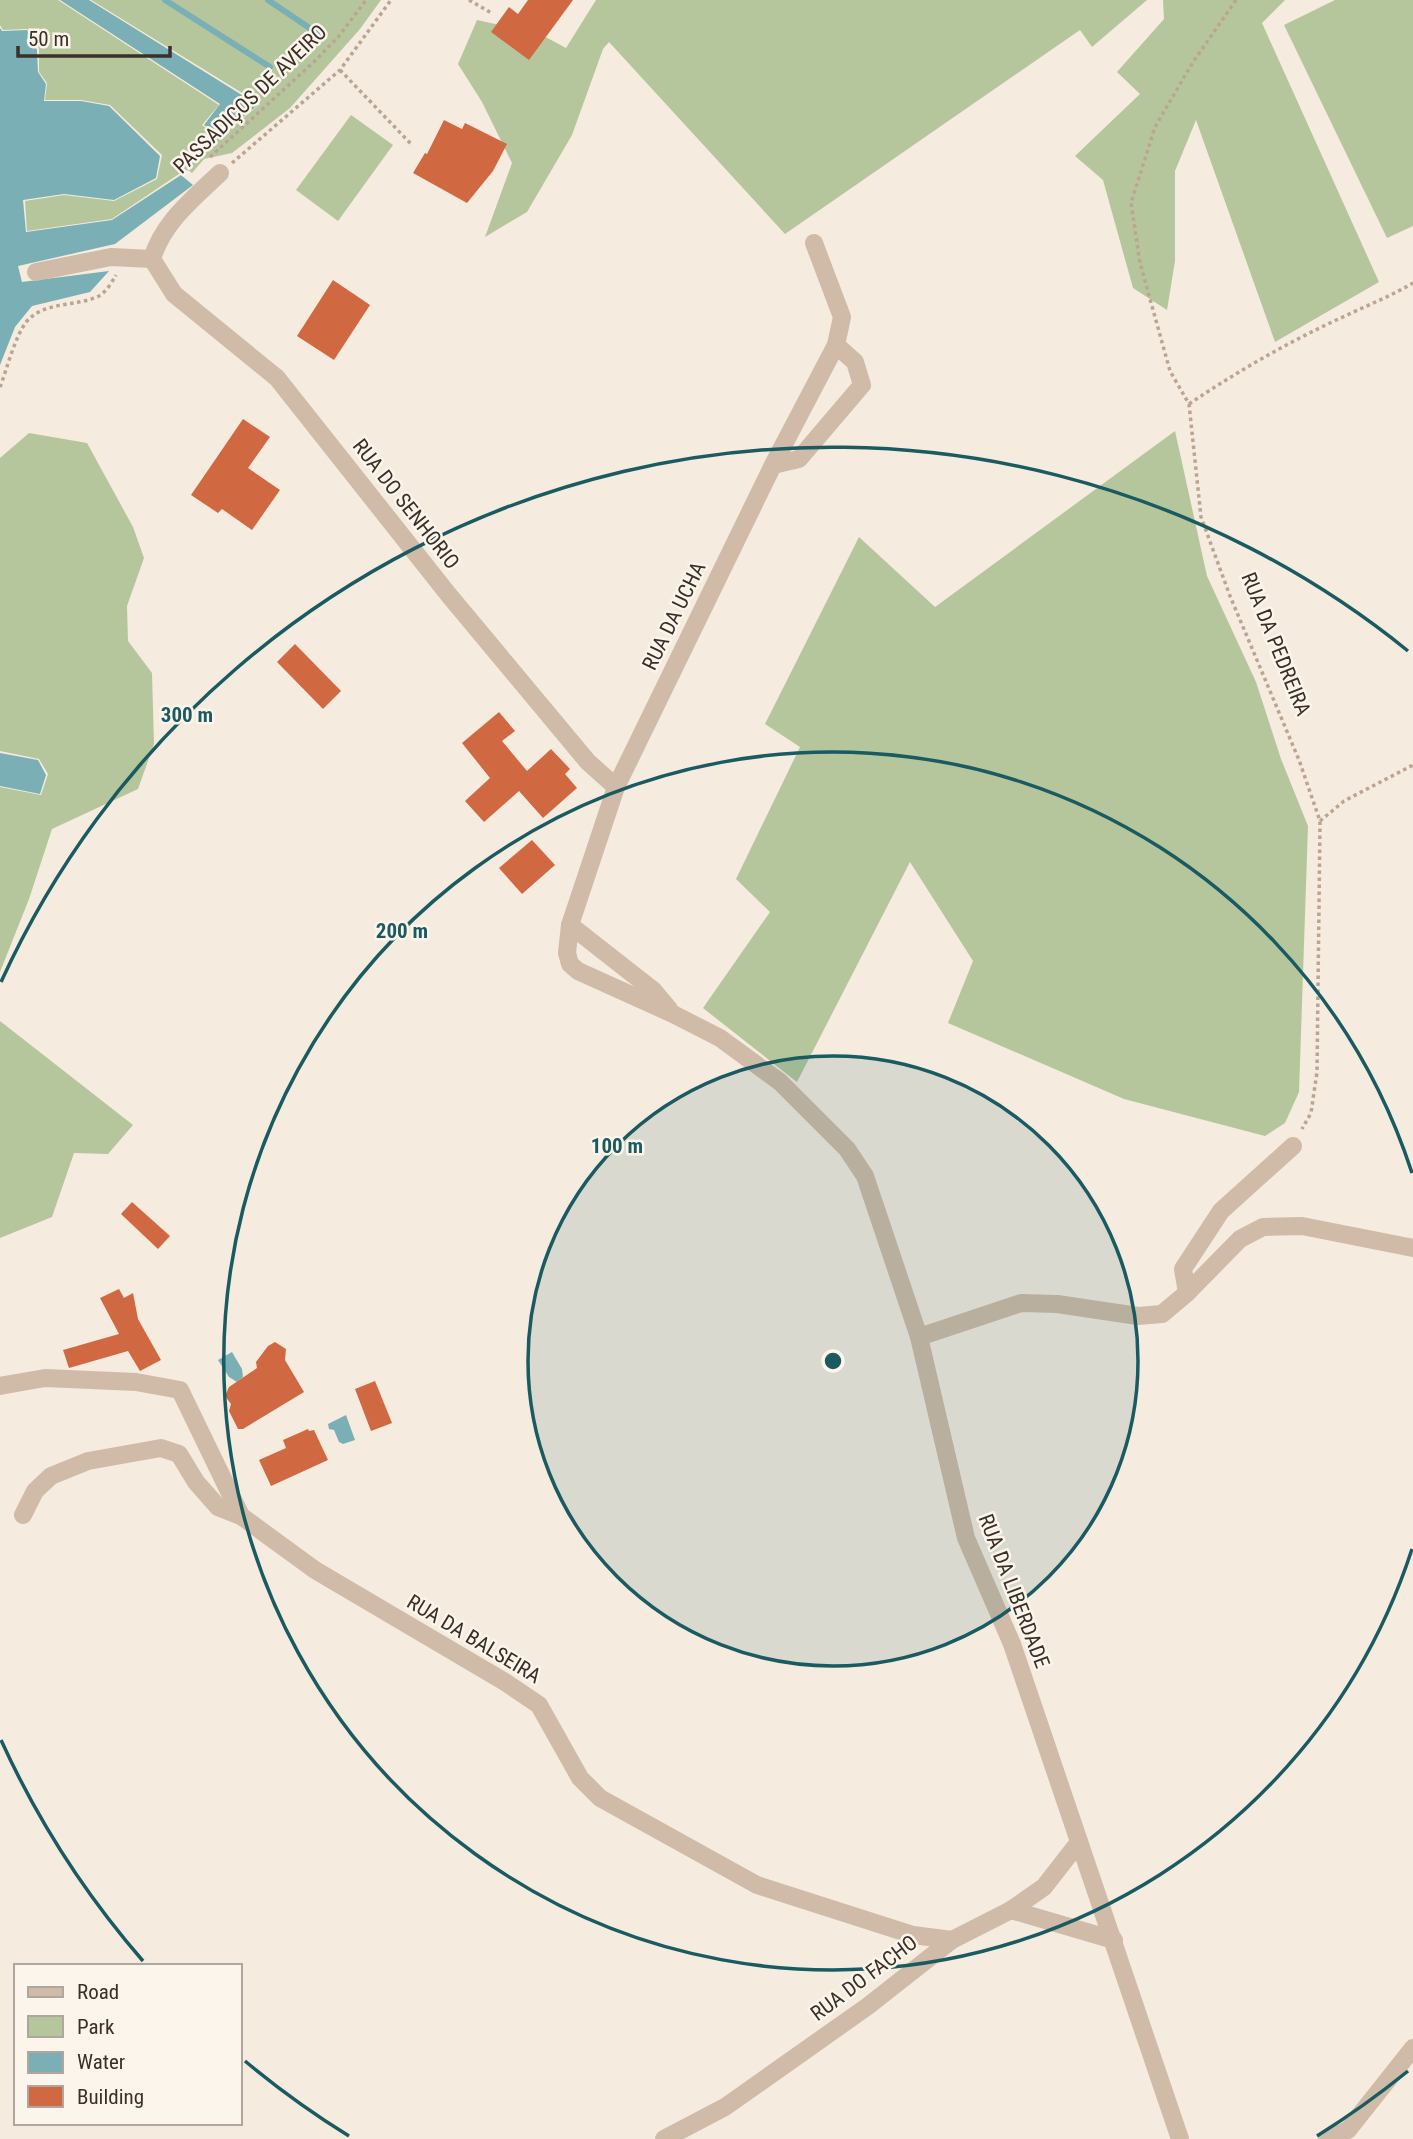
<svg xmlns="http://www.w3.org/2000/svg" width="1413" height="2139" viewBox="0 0 1413 2139" font-family="'Roboto Condensed',sans-serif">
	<style>
		.green { fill: #b6c69c }
		.water { fill: #7ab0b5 }
		.lines { fill: none; stroke-linecap: round; stroke-linejoin: round }
		.stream { stroke: #7ab0b5; stroke-width: 6 }
		.building { fill: #d06841 }
		.path { stroke: #bba592; stroke-width: 3.5; stroke-dasharray: 3.5 3.5; stroke-linecap: butt }
		.street { stroke: #cfbba8; stroke-width: 18 }
		.ring { fill: none; stroke: #1a5a61; stroke-width: 3.5 }
		.labels { text-anchor: middle; dominant-baseline: central; stroke-width: 5; stroke-linejoin: round; paint-order: stroke }
		.street-label { font-size: 21px; fill: #3b2f29; stroke: #fcf5eb }
		.centre { fill: #1a5a61; stroke: #fcf5eb; stroke-width: 3.5 }
		.ring-label { font-size: 21px; text-anchor: middle; font-weight: bold; fill: #1a5a61; stroke: #fcf5eb; stroke-width: 5; stroke-linejoin: round; paint-order: stroke }
	</style>
	<rect width="100%" height="100%" fill="#f5ebde"/>
	<g class="green">
		<path d="M 0,0 L 58,0 L 219,105 L 202,125 L 220,137 L 260,104 L 91,0 L 381,0 L 360,29 L 290,108 L 232,153 L 204,159 L 192,173 L 188,170 L 182,172 L 112,219 L 27,231 L 25,201 L 64,195 L 114,201 L 157,179 L 162,155 L 110,105 L 81,100 L 45,100 L 47,83 L 39,72 L 39,49 L 27,29 L 3,30 L 0,25 Z"/>
		<path d="M 596,0 L 1147,0 L 1092,47 L 1080,30 L 785,234 L 609,42 L 603,49 L 572,135 L 527,212 L 485,237 L 512,163 L 482,102 L 458,64 L 477,20 L 540,34 L 566,48 Z"/>
		<path d="M 1163,0 L 1285,0 L 1262,23 L 1379,282 L 1275,342 L 1196,120 L 1175,171 L 1175,261 L 1167,310 L 1133,288 L 1103,180 L 1075,156 L 1140,94 L 1117,72 L 1164,19 Z"/>
		<path d="M 1335,0 L 1413,0 L 1413,226 L 1387,238 L 1284,25 Z"/>
		<path d="M 351,115 L 393,145 L 338,221 L 296,190 Z"/>
		<path d="M 1175,431 L 1207,576 L 1256,682 L 1281,759 L 1308,826 L 1299,1092 L 1285,1123 L 1265,1136 L 1124,1099 L 948,1023 L 973,961 L 910,862 L 797,1082 L 703,1008 L 770,912 L 736,879 L 800,747 L 765,724 L 859,537 L 935,607 Z"/>
		<path d="M 29,433 L 87,443 L 133,527 L 144,558 L 127,606 L 128,641 L 152,673 L 154,744 L 138,789 L 52,829 L 29,899 L 0,972 L 0,787 L 41,795 L 48,774 L 39,759 L 0,751 L 0,458 Z"/>
		<path d="M 0,1021 L 133,1125 L 108,1154 L 74,1153 L 52,1217 L 0,1238 Z"/>
	</g>
	<g class="water">
		<path d="M 60,0 L 89,0 L 258,105 L 220,135 L 204,125 L 220,104 Z"/>
		<path d="M 0,28 L 2,31 L 27,30 L 37,50 L 38,72 L 46,84 L 44,101 L 81,101 L 109,106 L 160,156 L 156,178 L 114,200 L 64,194 L 23,200 L 26,232 L 112,220 L 181,175 L 193,185 L 115,244 L 18,266 L 22,282 L 109,271 L 90,292 L 32,306 L 15,327 L 0,365 Z"/>
		<path d="M 0,753 L 38,760 L 46,775 L 40,794 L 0,786 Z"/>
		<path d="M 232,1352 L 242,1369 L 243,1377 L 237,1382 L 229,1377 L 218,1360 Z"/>
		<path d="M 346,1415 L 355,1440 L 343,1444 L 339,1442 L 334,1430 L 329,1429 L 328,1424 Z"/>
	</g>
	<g class="lines">
		<g class="stream">
			<path d="M 165,0 L 270,67"/>
			<path d="M 268,0 L 317,33"/>
		</g>
	</g>
	<g class="building">
		<path d="M 528,0 L 573,0 L 529,60 L 491,32 L 509,7 L 518,14 Z"/>
		<path d="M 444,120 L 462,129 L 465,123 L 507,144 L 493,171 L 467,203 L 413,173 L 425,153 L 427,154 Z"/>
		<path d="M 333,280 L 370,305 L 334,360 L 297,336 Z"/>
		<path d="M 243,419 L 270,437 L 248,468 L 280,490 L 252,530 L 222,509 L 218,513 L 191,495 Z"/>
		<path d="M 295,644 L 341,691 L 323,709 L 277,662 Z"/>
		<path d="M 499,712 L 515,731 L 502,741 L 527,771 L 551,749 L 570,769 L 565,774 L 577,788 L 543,818 L 519,791 L 484,822 L 465,801 L 490,778 L 462,743 Z"/>
		<path d="M 532,840 L 555,865 L 522,894 L 499,868 Z"/>
		<path d="M 132,1202 L 170,1236 L 158,1249 L 121,1214 Z"/>
		<path d="M 119,1289 L 124,1298 L 133,1293 L 138,1319 L 161,1360 L 140,1371 L 128,1351 L 69,1368 L 63,1350 L 119,1334 L 100,1298 Z"/>
		<path d="M 275,1342 L 286,1349 L 285,1360 L 304,1392 L 243,1429 L 238,1429 L 229,1411 L 231,1404 L 225,1396 L 229,1387 L 257,1368 L 256,1362 L 268,1346 Z"/>
		<path d="M 375,1381 L 392,1423 L 371,1431 L 355,1389 Z"/>
		<path d="M 308,1429 L 309,1431 L 314,1430 L 328,1460 L 271,1486 L 259,1460 L 286,1448 L 283,1440 Z"/>
	</g>
	<g class="lines">
		<g class="path">
			<path d="M 469,0 L 493,14"/>
			<path d="M 1236,0 L 1193,62 L 1155,127 L 1131,203 L 1140,263 L 1170,371 L 1189,404 L 1201,517 L 1230,596 L 1299,760 L 1320,821 L 1317,1072 L 1311,1113 L 1302,1129"/>
			<path d="M 340,70 L 412,145"/>
			<path d="M 210,157 L 316,60 L 339,36 L 366,0"/>
			<path d="M 232,163 L 340,70 L 391,0"/>
			<path d="M 0,387 C 7,369 15,336 27,321 C 45,301 76,307 99,296 C 107,291 112,282 116,275"/>
			<path d="M 1189,404 C 1238,371 1290,341 1345,316 C 1368,305 1391,296 1413,283"/>
			<path d="M 1320,821 L 1344,801 L 1413,765"/>
		</g>
		<g class="street">
			<path d="M 220,173 C 193,199 163,222 152,259 L 174,294 L 277,378 L 448,594 L 588,762 L 616,787"/>
			<path d="M 814,243 L 842,317 L 836,345 L 773,465 L 616,787 L 570,925 L 567,953 L 570,964 L 578,971 L 673,1014 L 720,1038 L 780,1082 L 847,1149 L 865,1176 L 919,1337 L 966,1538 L 1012,1644 L 1180,2139"/>
			<path d="M 36,272 L 111,257 L 152,259"/>
			<path d="M 773,465 L 799,459 L 862,385 L 855,362 L 836,345"/>
			<path d="M 570,925 L 653,990 L 669,1009"/>
			<path d="M 1187,1293 L 1183,1269 L 1221,1211 L 1293,1146"/>
			<path d="M 919,1337 L 1021,1303 L 1057,1304 L 1138,1316 L 1162,1314 L 1187,1293 L 1240,1239 L 1263,1227 L 1302,1226 L 1413,1248"/>
			<path d="M 0,1386 L 45,1378 L 136,1382 L 180,1390 L 241,1516 L 315,1570 L 505,1682 L 539,1705 L 580,1778 L 600,1798 L 757,1885 L 913,1935 L 952,1940"/>
			<path d="M 23,1515 L 35,1491 L 51,1476 L 88,1461 L 161,1448 L 179,1454 L 196,1482 L 218,1507 L 241,1516"/>
			<path d="M 1011,1910 L 1114,1940"/>
			<path d="M 664,2139 L 725,2107 L 868,2006 L 952,1940 L 1011,1910 L 1044,1887 L 1079,1842"/>
			<path d="M 1327,2139 L 1348,2130 L 1413,2048"/>
		</g>
	</g>
	<circle cx="833" cy="1361" r="305" fill="#1a5a61" fill-opacity=".12"/>
	<g class="ring">
		<circle cx="833" cy="1361" r="305"/>
		<path d="M1412 1549A609 609 0 1 1 1412 1173"/>
		<path d="M1408 2071A914 914 0 0 1 1317 2136M349 2136A914 914 0 0 1 245 2061M143 1961A914 914 0 0 1 1 1740M1 982A914 914 0 0 1 1408 651"/>
	</g>
	<g class="labels">
		<g class="street-label">
			<text transform="translate(250 99) rotate(-44)">PASSADIÇOS DE AVEIRO</text>
			<text transform="translate(406 504) rotate(52)">RUA DO SENHORIO</text>
			<text transform="translate(674 616) rotate(-64)">RUA DA UCHA</text>
			<text transform="translate(1276 644) rotate(68)">RUA DA PEDREIRA</text>
			<text transform="translate(1014 1591) rotate(69)">RUA DA LIBERDADE</text>
			<text transform="translate(474 1639) rotate(31)">RUA DA BALSEIRA</text>
			<text transform="translate(864 1978) rotate(-37)">RUA DO FACHO</text>
		</g>
	</g>
	<circle cx="833" cy="1361" r="10" class="centre"/>
	<g class="ring-label">
		<text x="187" y="722">300 m</text>
		<text x="402" y="938">200 m</text>
		<text x="617" y="1153">100 m</text>
	</g>
	<rect x="14" y="1964" width="228" height="161" fill="#fcf5eb" stroke="#afa69d" stroke-width="2"/>
	<rect x="28" y="1987" width="35" height="10" fill="#cfbba8" stroke="#afa69d" stroke-width="2"/>
	<text x="77" y="1999" font-size="21" fill="#3b2f29">Road</text>
	<rect x="28" y="2016" width="35" height="21" fill="#b6c69c" stroke="#afa69d" stroke-width="2"/>
	<text x="77" y="2034" font-size="21" fill="#3b2f29">Park</text>
	<rect x="28" y="2052" width="35" height="21" fill="#7ab0b5" stroke="#afa69d" stroke-width="2"/>
	<text x="77" y="2069" font-size="21" fill="#3b2f29">Water</text>
	<rect x="28" y="2086" width="35" height="21" fill="#d06841" stroke="#afa69d" stroke-width="2"/>
	<text x="77" y="2104" font-size="21" fill="#3b2f29">Building</text>
	<path d="M18 46v10h152v-10" fill="none" stroke="#3b2f29" stroke-width="3.5"/>
	<text x="28" y="46" font-size="21" fill="#3b2f29" stroke="#fcf5eb" stroke-width="5" paint-order="stroke">50 m</text>
</svg>
